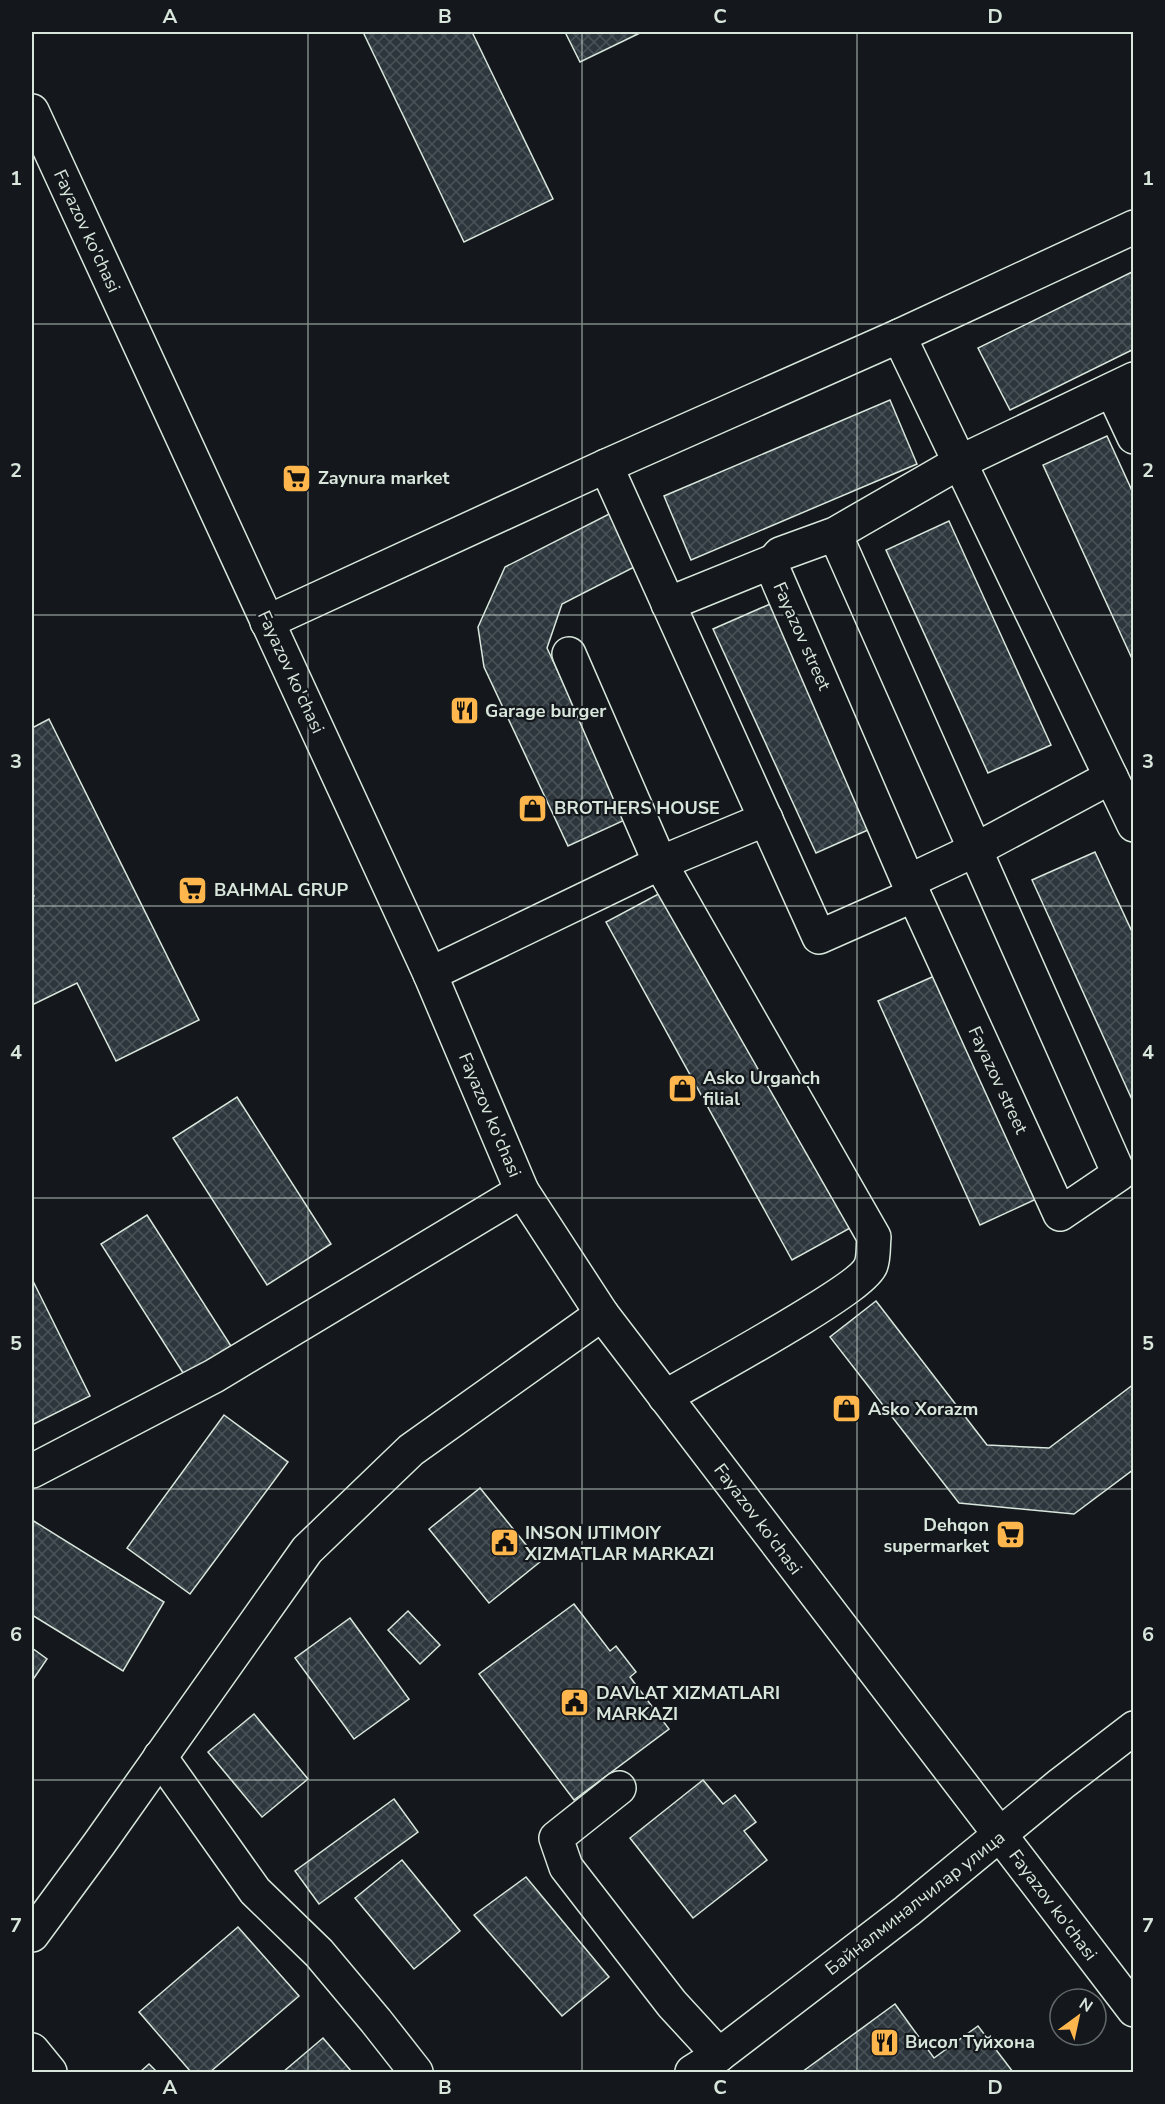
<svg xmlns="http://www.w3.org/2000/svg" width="1165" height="2104" viewBox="0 0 1165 2104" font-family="'Nunito Sans',sans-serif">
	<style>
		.building { fill: url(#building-cross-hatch); stroke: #d8e6dc; stroke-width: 1.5 }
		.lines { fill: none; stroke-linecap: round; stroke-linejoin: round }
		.minor-casing { stroke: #d8e6dc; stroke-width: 36 }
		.major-casing { stroke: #d8e6dc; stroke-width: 36 }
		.minor { stroke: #14181c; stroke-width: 33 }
		.major { stroke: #14181c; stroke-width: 33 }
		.grid { fill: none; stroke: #d8e6dc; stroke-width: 1.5; stroke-opacity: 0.55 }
		.labels { text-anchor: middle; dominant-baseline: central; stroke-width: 4.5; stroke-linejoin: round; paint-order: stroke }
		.street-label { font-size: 18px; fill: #d8e6dc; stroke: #14181c }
		.poi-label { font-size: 18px; font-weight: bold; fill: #d8e6dc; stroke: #14181c; text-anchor: start }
		.neatline { fill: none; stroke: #d8e6dc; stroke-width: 2 }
		.grid-label { font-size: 20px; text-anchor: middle; font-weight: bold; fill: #d8e6dc }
	</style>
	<defs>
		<pattern id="building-cross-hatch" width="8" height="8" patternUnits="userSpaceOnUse" patternTransform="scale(1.5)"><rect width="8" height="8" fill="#2c363c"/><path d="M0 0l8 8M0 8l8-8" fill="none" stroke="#4a5358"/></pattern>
	</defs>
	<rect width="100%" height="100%" fill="#14181c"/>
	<g class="building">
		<path d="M 363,32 L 472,32 L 553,199 L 464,242 Z"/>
		<path d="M 565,32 L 642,32 L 580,62 Z"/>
		<path d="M 1134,271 L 1134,349 L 1010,410 L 978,348 Z"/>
		<path d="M 890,400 L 917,464 L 691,560 L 664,496 Z"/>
		<path d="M 1107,436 L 1134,495 L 1134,663 L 1043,465 Z"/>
		<path d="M 619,509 L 646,561 L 562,604 L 547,648 L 627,819 L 568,846 L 484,667 L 478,627 L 505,567 Z"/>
		<path d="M 949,521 L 1051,745 L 988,773 L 886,550 Z"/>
		<path d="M 777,601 L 879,825 L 816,853 L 713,629 Z"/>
		<path d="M 49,719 L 199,1020 L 116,1061 L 77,983 L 32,1005 L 32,897 L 34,896 L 32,892 L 32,728 Z"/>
		<path d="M 1095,852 L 1134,936 L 1134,1104 L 1032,880 Z"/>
		<path d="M 666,890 L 852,1227 L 792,1260 L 606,922 Z"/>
		<path d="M 941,973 L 1043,1196 L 980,1225 L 878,1001 Z"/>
		<path d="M 237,1097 L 331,1244 L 267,1285 L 173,1138 Z"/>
		<path d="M 147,1215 L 231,1346 L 185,1376 L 101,1244 Z"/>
		<path d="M 32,1279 L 90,1396 L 32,1425 Z"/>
		<path d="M 876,1301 L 987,1445 L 1049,1448 L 1134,1384 L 1134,1469 L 1074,1514 L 959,1503 L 830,1337 Z"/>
		<path d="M 224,1415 L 288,1462 L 190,1594 L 127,1548 Z"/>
		<path d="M 480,1488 L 540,1562 L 489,1603 L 429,1529 Z"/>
		<path d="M 32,1520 L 164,1602 L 123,1671 L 32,1615 Z"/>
		<path d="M 574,1604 L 610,1651 L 616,1646 L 636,1672 L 630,1677 L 669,1729 L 574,1800 L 479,1674 Z"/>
		<path d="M 408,1611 L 440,1645 L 420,1664 L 388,1630 Z"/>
		<path d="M 350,1618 L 409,1699 L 354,1739 L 295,1658 Z"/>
		<path d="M 32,1648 L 47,1659 L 32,1681 Z"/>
		<path d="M 254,1714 L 308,1779 L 262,1817 L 208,1752 Z"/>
		<path d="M 703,1780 L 723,1804 L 735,1795 L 756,1822 L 744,1831 L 767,1860 L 693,1918 L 630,1838 Z"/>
		<path d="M 394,1799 L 418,1832 L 319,1904 L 295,1871 Z"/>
		<path d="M 402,1860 L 460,1931 L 414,1969 L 355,1898 Z"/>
		<path d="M 526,1877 L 609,1977 L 562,2016 L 474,1915 Z"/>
		<path d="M 238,1927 L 299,1996 L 210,2072 L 191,2072 L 139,2012 Z"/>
		<path d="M 895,2004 L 934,2058 L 978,2026 L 1013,2072 L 802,2072 Z"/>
		<path d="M 323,2038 L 352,2072 L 283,2072 Z"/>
		<path d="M 149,2064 L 157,2072 L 140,2072 Z"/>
	</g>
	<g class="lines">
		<defs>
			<g id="minor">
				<path d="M 899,336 L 1134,825"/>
				<path d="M 1112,390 L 1134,437"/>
				<path d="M 606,466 L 819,937 L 914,895"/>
				<path d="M 835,534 L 1119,1174 L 1060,1214 L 914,895 L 773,569 L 774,561 L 780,554 L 835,534 L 960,462 L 1134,379"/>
				<path d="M 668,604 L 774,561"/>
				<path d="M 267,622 L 606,466 L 899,336 L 1134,227"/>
				<path d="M 569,654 L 660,863 L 766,819"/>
				<path d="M 909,881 L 975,850 L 1111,777"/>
				<path d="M 430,974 L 660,863 L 874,1237 C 873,1245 874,1257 871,1265 C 863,1289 697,1378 665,1397"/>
				<path d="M 32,1471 L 214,1376 L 522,1191"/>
				<path d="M 160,1757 L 255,1891 L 319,1953 L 376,2021 L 416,2072"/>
				<path d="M 619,1788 L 556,1838 L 566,1867 L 672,2004 L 719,2055"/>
				<path d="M 32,1935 L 99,1844 L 307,1550 L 411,1450 L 602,1314"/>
				<path d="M 32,2050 L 50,2072"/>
				<path d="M 692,2072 L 719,2055 L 907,1911 L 1061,1784 L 1134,1728"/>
			</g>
			<path id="major" d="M 32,111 L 430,974 L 522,1191 L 602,1314 L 1134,2010"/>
		</defs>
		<use href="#minor" class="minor-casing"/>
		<use href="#major" class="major-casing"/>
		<use href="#minor" class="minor"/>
		<use href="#major" class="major"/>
	</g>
	<path class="grid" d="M 308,32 L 308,2072M 582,32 L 582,2072M 857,32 L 857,2072M 32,324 L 1134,324M 32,615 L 1134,615M 32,906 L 1134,906M 32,1198 L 1134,1198M 32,1489 L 1134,1489M 32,1780 L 1134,1780"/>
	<defs>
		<symbol id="supermarket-square" viewBox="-11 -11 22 22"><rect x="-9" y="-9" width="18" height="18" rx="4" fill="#ffb74d" stroke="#14181c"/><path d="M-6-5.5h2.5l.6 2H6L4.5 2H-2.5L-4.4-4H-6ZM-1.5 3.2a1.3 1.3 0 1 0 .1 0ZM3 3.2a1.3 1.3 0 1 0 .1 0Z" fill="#111"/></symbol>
		<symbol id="restaurant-square" viewBox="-11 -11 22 22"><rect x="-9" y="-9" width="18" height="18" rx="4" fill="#ffb74d" stroke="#14181c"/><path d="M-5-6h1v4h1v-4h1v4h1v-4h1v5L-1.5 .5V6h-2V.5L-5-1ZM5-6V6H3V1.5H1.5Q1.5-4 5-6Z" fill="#111"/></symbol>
		<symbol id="shop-square" viewBox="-11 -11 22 22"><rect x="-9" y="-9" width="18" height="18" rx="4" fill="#ffb74d" stroke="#14181c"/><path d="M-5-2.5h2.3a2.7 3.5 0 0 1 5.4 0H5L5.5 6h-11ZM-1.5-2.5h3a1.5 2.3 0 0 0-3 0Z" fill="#111"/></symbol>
		<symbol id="civic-square" viewBox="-11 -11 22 22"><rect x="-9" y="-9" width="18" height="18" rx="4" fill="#ffb74d" stroke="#14181c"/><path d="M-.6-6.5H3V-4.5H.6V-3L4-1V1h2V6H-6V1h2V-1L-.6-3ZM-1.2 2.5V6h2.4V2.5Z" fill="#111"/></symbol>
	</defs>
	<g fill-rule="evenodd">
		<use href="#supermarket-square" x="280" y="462" width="33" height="33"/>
		<use href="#restaurant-square" x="448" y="694" width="33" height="33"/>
		<use href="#shop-square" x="516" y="792" width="33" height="33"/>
		<use href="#supermarket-square" x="176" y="874" width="33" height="33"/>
		<use href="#shop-square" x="666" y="1072" width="33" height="33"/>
		<use href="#shop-square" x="830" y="1392" width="33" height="33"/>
		<use href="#supermarket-square" x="994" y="1518" width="33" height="33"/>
		<use href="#civic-square" x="488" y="1526" width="33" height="33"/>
		<use href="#civic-square" x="558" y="1686" width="33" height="33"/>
		<use href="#restaurant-square" x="868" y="2026" width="33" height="33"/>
	</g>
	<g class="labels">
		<g class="street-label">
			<text transform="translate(87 231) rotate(65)">Fayazov ko'chasi</text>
			<text transform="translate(802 636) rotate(66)">Fayazov street</text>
			<text transform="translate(291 672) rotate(65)">Fayazov ko'chasi</text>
			<text transform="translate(998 1080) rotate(65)">Fayazov street</text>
			<text transform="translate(490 1115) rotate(67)">Fayazov ko'chasi</text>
			<text transform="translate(758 1519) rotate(53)">Fayazov ko'chasi</text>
			<text transform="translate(915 1903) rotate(-38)">Байналминалчилар улица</text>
			<text transform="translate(1053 1905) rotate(53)">Fayazov ko'chasi</text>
		</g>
		<g class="poi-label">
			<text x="318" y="478">Zaynura market</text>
			<text x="485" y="711">Garage burger</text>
			<text x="554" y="808">BROTHERS HOUSE</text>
			<text x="214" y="890">BAHMAL GRUP</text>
			<text x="703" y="1078">Asko Urganch<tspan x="703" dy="21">filial</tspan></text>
			<text x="868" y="1409">Asko Xorazm</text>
			<text x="989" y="1525" text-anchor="end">Dehqon<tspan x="989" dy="21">supermarket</tspan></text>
			<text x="525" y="1533">INSON IJTIMOIY<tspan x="525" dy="21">XIZMATLAR MARKAZI</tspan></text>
			<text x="596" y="1693">DAVLAT XIZMATLARI<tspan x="596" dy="21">MARKAZI</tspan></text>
			<text x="905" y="2042">Висол Туйхона</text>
		</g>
	</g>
	<rect width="1165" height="2104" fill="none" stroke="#14181c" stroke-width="66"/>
	<g transform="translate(1078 2017) rotate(33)"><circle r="28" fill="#14181c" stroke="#626a69" stroke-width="1.5"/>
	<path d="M0-4.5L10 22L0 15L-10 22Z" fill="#ffb74d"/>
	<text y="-9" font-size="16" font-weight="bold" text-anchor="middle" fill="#d8e6dc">N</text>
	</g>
	<rect x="33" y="33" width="1099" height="2038" class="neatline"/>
	<g class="grid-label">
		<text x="170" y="23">A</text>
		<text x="445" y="23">B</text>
		<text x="720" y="23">C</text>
		<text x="995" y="23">D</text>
		<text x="16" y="185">1</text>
		<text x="1148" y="185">1</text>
		<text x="16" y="477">2</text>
		<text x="1148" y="477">2</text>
		<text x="16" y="768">3</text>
		<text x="1148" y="768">3</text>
		<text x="16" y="1059">4</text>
		<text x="1148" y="1059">4</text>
		<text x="16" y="1350">5</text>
		<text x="1148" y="1350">5</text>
		<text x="16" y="1641">6</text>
		<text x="1148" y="1641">6</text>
		<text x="16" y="1932">7</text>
		<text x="1148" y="1932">7</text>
		<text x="170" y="2094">A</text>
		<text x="445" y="2094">B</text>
		<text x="720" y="2094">C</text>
		<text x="995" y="2094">D</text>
	</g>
</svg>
